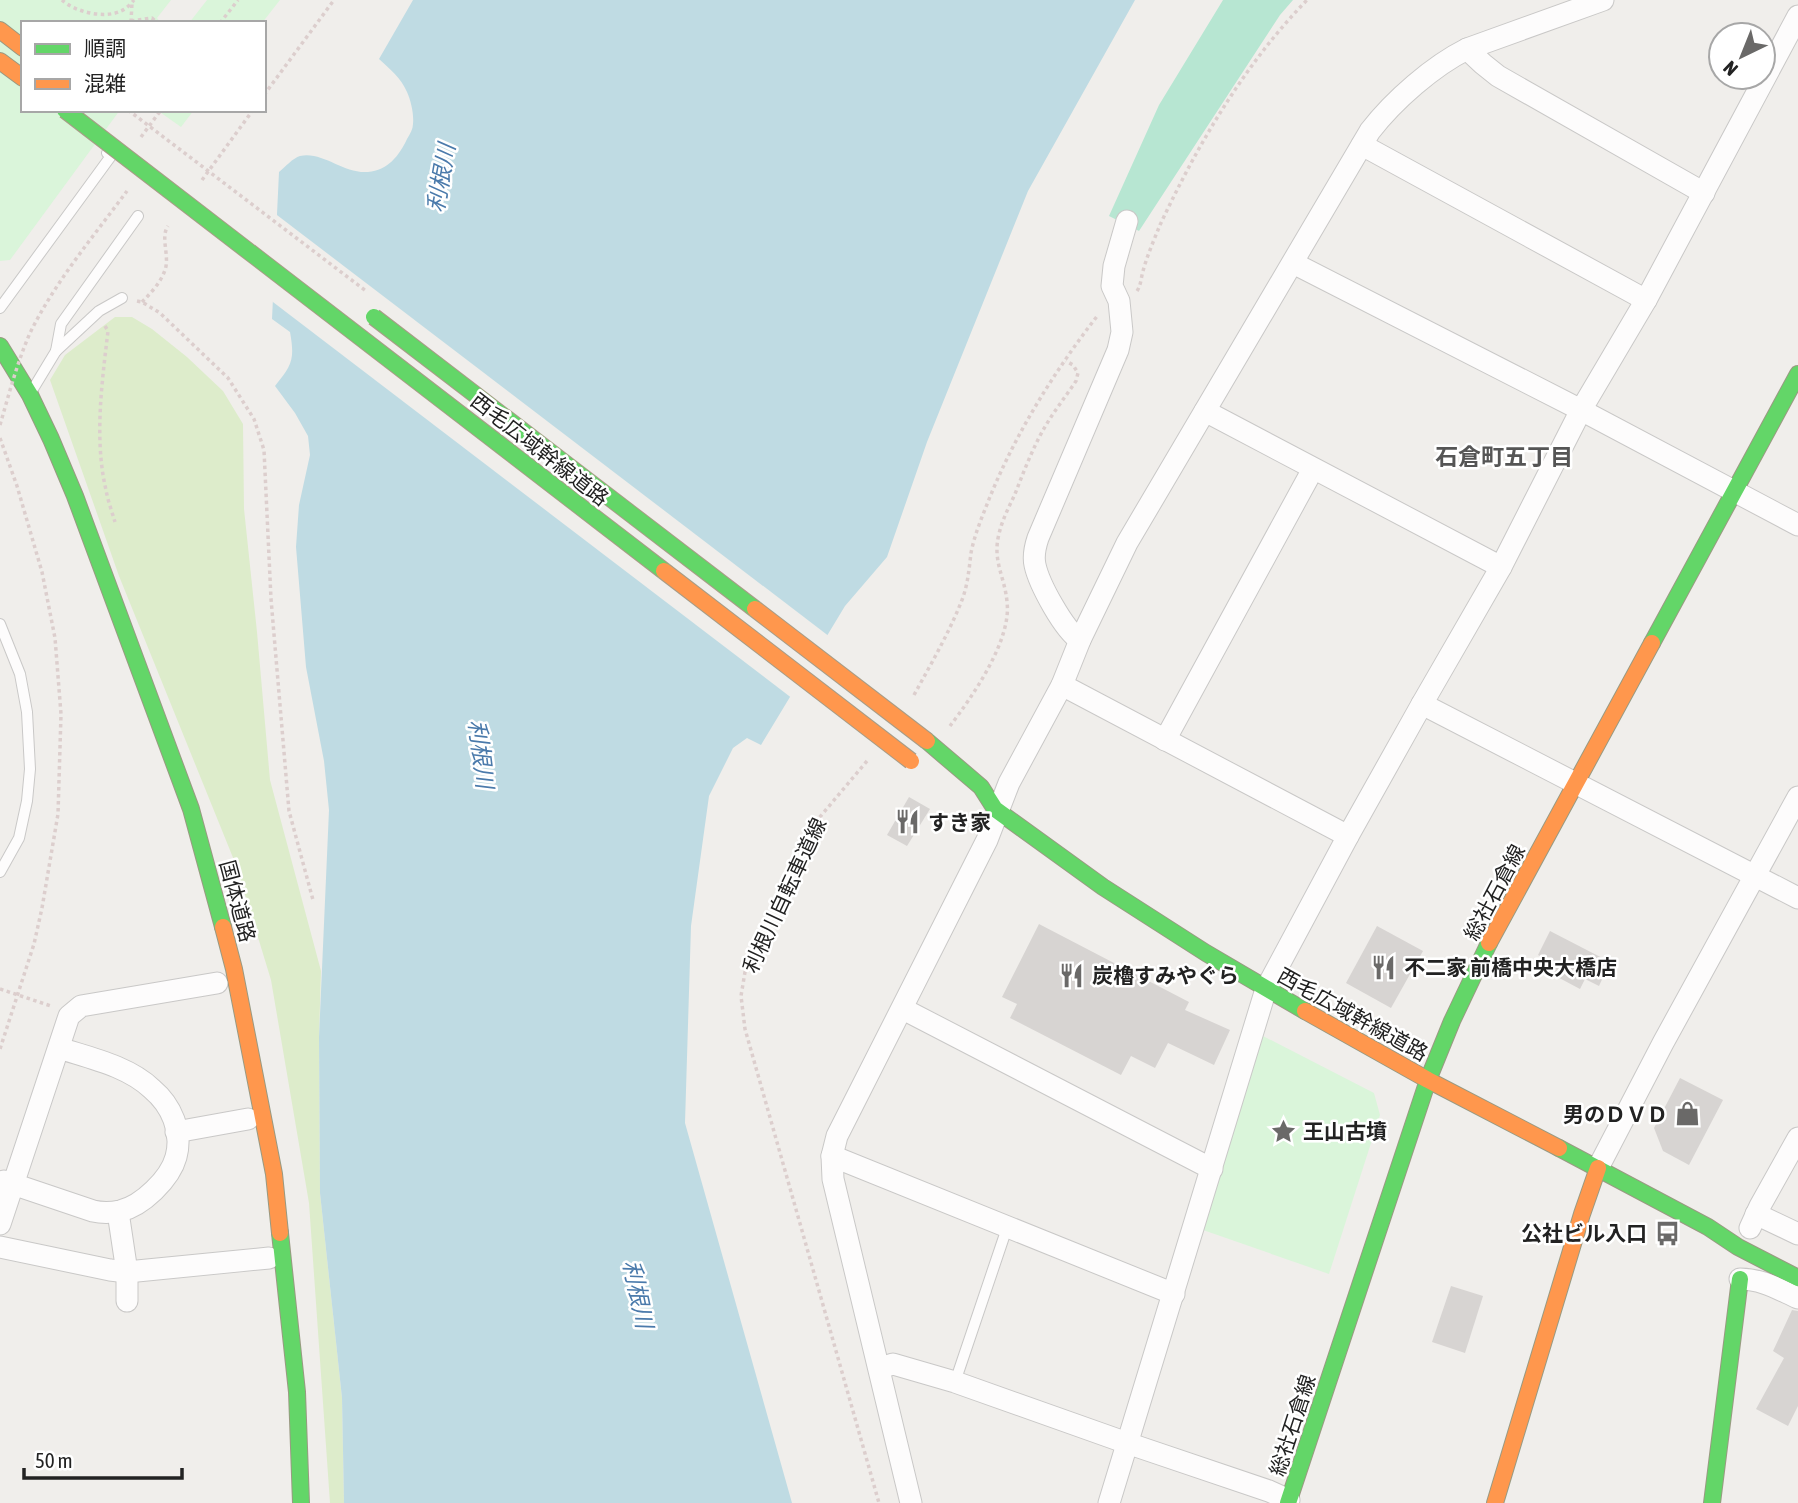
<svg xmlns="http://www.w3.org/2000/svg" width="1798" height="1503" viewBox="0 0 1798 1503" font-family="'Asap Condensed','Noto Sans JP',sans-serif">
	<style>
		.grass { fill: #ddeccb }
		.park { fill: #daf5da }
		.pitch { fill: #b7e6d2 }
		.water { fill: #bfdbe3 }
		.pier { fill: #f0eeeb }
		.building { fill: #d7d4d2 }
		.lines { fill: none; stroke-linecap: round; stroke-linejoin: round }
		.lane-casing { stroke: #c9c8c7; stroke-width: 12 }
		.street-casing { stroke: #c9c8c7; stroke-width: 23 }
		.fast-casing { stroke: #999a82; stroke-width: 18 }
		.slow-casing { stroke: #999a82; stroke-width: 18 }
		.path { stroke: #dccecd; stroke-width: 3.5; stroke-dasharray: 3.5 3.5; stroke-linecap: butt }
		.lane { stroke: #fdfcfc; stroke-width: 10 }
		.street { stroke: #fdfcfc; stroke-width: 21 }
		.fast { stroke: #63d668; stroke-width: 16 }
		.slow { stroke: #ff974d; stroke-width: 16 }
		.fast-bridge-casing { stroke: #a79c86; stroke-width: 18; stroke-linecap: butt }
		.slow-bridge-casing { stroke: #a79c86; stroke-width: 18; stroke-linecap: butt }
		.path-bridge { stroke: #dccecd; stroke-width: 3.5; stroke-dasharray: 3.5 3.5; stroke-linecap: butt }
		.fast-bridge { stroke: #63d668; stroke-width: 16 }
		.slow-bridge { stroke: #ff974d; stroke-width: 16 }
		.labels { text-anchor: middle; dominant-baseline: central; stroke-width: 5; stroke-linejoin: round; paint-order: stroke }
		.street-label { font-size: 21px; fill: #222; stroke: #fff }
		.poi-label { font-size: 21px; font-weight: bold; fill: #222; stroke: #fff; text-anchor: start }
		.water-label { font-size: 23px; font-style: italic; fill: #4a7aab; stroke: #fff }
		.neighbourhood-label { font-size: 23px; font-weight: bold; fill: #555; stroke: #fff }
	</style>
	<rect width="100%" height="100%" fill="#f0eeeb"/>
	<path class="grass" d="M 115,317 L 132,317 L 152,329 L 187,357 L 223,391 L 243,424 L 244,509 L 257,632 L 270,780 L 321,971 L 319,1037 L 320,1193 L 342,1398 L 344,1503 L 330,1503 L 309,1203 L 271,980 L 236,865 L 119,576 L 50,380 L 65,355 Z"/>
	<g class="park">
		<path d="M 0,0 L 171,0 L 157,18 L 161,23 L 23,23 L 23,110 L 120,110 L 10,260 L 0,261 Z"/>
		<path d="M 207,0 L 280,0 L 262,23 L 189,23 Z"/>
		<path d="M 157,110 L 194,110 L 181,127 Z"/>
		<path d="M 1261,1035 L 1374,1093 L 1380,1115 L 1329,1274 L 1203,1230 Z"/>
	</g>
	<path class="pitch" d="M 1223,0 L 1293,0 L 1280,15 L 1139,231 L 1109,216 L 1159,105 Z"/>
	<path class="water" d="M 413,0 L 1135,0 L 1028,191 L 927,442 L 887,557 L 845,606 L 761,745 L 747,738 L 733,748 L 709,796 L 691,926 L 685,1123 L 792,1503 L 344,1503 L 342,1398 L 320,1193 L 319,1037 L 329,810 L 324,761 L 306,667 L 296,547 L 299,505 L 310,455 L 308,436 L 295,413 L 275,386 C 292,365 295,360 290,332 L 272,319 L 279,172 C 285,167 293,158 300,156 C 323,151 343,174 368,172 C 388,170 399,156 407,139 C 410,134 413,129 413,124 C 414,114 411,101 407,92 C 401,78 390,69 379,59 Z"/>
	<path class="pier" d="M 273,212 L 830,637 L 793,699 L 269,299 Z"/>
	<g class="building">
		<path d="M 909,797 L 930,809 L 907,846 L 887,835 Z"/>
		<path d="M 1039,924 L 1189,1002 L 1185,1010 L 1230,1030 L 1214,1065 L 1168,1043 L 1155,1068 L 1131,1056 L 1121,1075 L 1010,1018 L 1017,1004 L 1002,997 Z"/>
		<path d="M 1377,926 L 1423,951 L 1391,1008 L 1346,983 Z"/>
		<path d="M 1550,931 L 1610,962 L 1599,986 L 1585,979 L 1580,989 L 1548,972 L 1552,962 L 1538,955 Z"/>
		<path d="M 1680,1078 L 1723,1100 L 1689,1165 L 1663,1151 L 1654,1128 Z"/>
		<path d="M 1451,1286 L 1483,1296 L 1465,1353 L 1432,1342 Z"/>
		<path d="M 1792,1310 L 1798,1311 L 1798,1406 L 1788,1426 L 1756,1409 L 1784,1358 L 1773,1351 Z"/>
	</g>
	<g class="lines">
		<defs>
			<g id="lane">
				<path d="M 0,308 L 111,156 L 107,153"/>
				<path d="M 56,351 L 99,311 L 122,298"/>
				<path d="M 33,389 L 56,351 L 61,324 L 138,216"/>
				<path d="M 0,624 L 20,674 L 27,712 L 30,769 L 27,801 L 19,838 L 0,872"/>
				<path d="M 955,1382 L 1007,1228"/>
			</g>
			<g id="street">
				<path d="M 1467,49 L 1483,64 L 1498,76 L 1704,193"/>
				<path d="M 1362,145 L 1646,300"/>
				<path d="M 1293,263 L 1581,410 L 1798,525"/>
				<path d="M 1205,411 L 1501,567"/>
				<path d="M 1080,640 C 1064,630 1039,584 1035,565 C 1033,556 1035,547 1038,538 L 1118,350 L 1122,332 L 1119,301 L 1112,286 L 1114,266 L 1127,221"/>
				<path d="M 1062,685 L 1348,836"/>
				<path d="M 1422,704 L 1798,898"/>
				<path d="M 1165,740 L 1313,469"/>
				<path d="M 903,1009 L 1212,1169"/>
				<path d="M 176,1132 L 248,1119"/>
				<path d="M 832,1156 L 1174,1294"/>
				<path d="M 1598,1168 L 1663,1043 L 1798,797"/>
				<path d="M 4,1181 L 93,1211 C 102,1213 110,1213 120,1211 C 142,1206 170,1179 176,1157 C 183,1131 171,1105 152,1089 C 128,1066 90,1058 59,1048"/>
				<path d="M 118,1212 L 127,1272 L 127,1301"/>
				<path d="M 1756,1214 L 1798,1234"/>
				<path d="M 0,1224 L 69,1016 L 81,1006 L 217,983"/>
				<path d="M 1750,1228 L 1760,1206 L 1798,1138"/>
				<path d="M 0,1247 L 110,1270 L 127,1272 L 269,1258"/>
				<path d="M 1740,1279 C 1762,1279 1778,1289 1798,1298"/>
				<path d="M 880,1368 L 893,1364 L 955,1382 L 1127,1443 L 1269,1491 L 1289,1500"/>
				<path d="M 911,1503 L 833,1179 L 832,1156 L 837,1136 L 987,840 L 1009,783 L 1062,685 L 1080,640 L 1127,543 L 1370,131 C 1394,100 1433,66 1467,49 L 1603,0"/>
				<path d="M 1109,1503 L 1266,989 L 1348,836 L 1422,704 L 1501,567 L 1581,410 L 1646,300 L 1798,16"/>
			</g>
			<g id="fast">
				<path d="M 0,346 L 30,395 L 51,439 L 75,496 L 191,809 L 223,927"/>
				<path d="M 1652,643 L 1798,374"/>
				<path d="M 927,741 L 981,787 L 995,809 L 1103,887 L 1206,953 L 1305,1011"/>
				<path d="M 1559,1148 L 1708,1227 L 1738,1247 L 1798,1278"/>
				<path d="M 280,1233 L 297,1392 L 301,1503"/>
				<path d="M 1288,1503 L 1428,1080 L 1452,1021 L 1489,943"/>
				<path d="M 1712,1503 L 1740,1279"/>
			</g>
			<g id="slow">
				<path d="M 0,30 L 23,48"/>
				<path d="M 0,61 L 23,78"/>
				<path d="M 223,927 L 234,969 L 274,1174 L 280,1233"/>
				<path d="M 1489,943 L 1652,643"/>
				<path d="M 1305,1011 L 1428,1080 L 1559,1148"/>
				<path d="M 1495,1503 L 1582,1214 L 1598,1168"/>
			</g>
		</defs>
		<use href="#lane" class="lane-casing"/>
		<use href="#street" class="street-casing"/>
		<use href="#fast" class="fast-casing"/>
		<use href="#slow" class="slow-casing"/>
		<g class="path">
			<path d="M 62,0 C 75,12 104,19 121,11 C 126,9 131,4 134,0"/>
			<path d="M 131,21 L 152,18 L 157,23"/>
			<path d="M 131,22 L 132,3"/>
			<path d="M 220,23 L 238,0"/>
			<path d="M 264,95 L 334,0"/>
			<path d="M 141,137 L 161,110"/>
			<path d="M 202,180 L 253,110"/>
			<path d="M 1137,291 C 1141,285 1141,278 1143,271 C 1147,256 1154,240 1160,225 C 1198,144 1244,65 1307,0"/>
			<path d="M 137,301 L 142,302 L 160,313 L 228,378 L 254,419 L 264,450 L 271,599 L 289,811 L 313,900"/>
			<path d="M 142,302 C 151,293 161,282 165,270 C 170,256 160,237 168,226"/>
			<path d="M 105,326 L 108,331 C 102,382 94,439 106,490 C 108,501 112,512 115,522"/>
			<path d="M 0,438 L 17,486 L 42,572 L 55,638 L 61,714 L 58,814 L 42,908 L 34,944 L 0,1049"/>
			<path d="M 914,695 C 931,664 949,633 962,600 C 968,584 969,569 971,553 C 974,537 980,522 986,507 C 1012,439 1053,373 1098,315"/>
			<path d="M 950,726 C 972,697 1012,640 1007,602 C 1005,577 992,561 999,534 C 1002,520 1009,507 1015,494 C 1024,471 1033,447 1046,425 C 1055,410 1066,396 1076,381 L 1078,373 L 1073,365 L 1066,361"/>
			<path d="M 867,761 L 814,824 L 745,972 L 741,996 L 745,1029 L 879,1503"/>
			<path d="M 0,989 L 51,1006"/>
		</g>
		<use href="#lane" class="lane"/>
		<use href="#street" class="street"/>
		<use href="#fast" class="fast"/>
		<use href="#slow" class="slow"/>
		<defs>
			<g id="fast-bridge">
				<path d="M 65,110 L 664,571"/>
				<path d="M 374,317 L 755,609"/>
			</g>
			<g id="slow-bridge">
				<path d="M 664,571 L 911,761"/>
				<path d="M 755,609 L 927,741"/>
			</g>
		</defs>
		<use href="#fast-bridge" class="fast-bridge-casing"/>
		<use href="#slow-bridge" class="slow-bridge-casing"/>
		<g class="path-bridge">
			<path d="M 128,110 L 366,291"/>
			<path d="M 0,425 C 9,394 17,363 30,333 C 55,282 93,237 127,191"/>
		</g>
		<use href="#fast-bridge" class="fast-bridge"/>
		<use href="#slow-bridge" class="slow-bridge"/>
	</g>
	<defs>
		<symbol id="restaurant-bare" viewBox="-9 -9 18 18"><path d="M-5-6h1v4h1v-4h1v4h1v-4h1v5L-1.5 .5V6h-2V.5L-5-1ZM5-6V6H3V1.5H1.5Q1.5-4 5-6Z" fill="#6a6968" stroke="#fff" stroke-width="2.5" paint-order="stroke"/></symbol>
		<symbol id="shop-bare" viewBox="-9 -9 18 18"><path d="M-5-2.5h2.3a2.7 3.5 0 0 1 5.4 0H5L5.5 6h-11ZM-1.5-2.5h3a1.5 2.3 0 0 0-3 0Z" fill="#6a6968" stroke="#fff" stroke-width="2.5" paint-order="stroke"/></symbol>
		<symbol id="sight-bare" viewBox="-9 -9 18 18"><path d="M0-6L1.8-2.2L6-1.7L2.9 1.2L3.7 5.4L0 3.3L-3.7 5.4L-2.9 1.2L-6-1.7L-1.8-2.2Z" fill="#6a6968" stroke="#fff" stroke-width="2.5" paint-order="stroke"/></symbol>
		<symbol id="bus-bare" viewBox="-9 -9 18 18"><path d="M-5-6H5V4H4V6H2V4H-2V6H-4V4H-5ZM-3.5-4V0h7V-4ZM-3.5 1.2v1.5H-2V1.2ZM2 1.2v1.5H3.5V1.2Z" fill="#6a6968" stroke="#fff" stroke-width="2.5" paint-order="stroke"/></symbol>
	</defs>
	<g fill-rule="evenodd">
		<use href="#restaurant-bare" x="890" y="804" width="35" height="35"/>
		<use href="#restaurant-bare" x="1366" y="950" width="35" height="35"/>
		<use href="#restaurant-bare" x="1054" y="958" width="35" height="35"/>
		<use href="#shop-bare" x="1670" y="1096" width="35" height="35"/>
		<use href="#sight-bare" x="1266" y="1114" width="35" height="35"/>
		<use href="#bus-bare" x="1650" y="1216" width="35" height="35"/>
	</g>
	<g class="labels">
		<g class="street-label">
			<text transform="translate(540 449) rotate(38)">西毛広域幹線道路</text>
			<text transform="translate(1494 892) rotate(-62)">総社石倉線</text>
			<text transform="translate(784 895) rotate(-65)">利根川自転車道線</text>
			<text transform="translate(238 901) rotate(75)">国体道路</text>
			<text transform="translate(1353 1014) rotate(29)">西毛広域幹線道路</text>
			<text transform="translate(1292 1425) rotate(-72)">総社石倉線</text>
		</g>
		<g class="poi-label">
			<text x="928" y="822">すき家</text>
			<text x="1404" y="967">不二家 前橋中央大橋店</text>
			<text x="1092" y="975">炭櫓すみやぐら</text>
			<text x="1668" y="1114" text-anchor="end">男のＤＶＤ</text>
			<text x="1303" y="1131">王山古墳</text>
			<text x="1647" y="1233" text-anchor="end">公社ビル入口</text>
		</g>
		<g class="water-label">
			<text transform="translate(441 178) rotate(-80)">利根川</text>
			<text transform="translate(481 754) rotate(83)">利根川</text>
			<text transform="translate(638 1294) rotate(78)">利根川</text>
		</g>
		<g class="neighbourhood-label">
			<text x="1504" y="457">石倉町五丁目</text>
		</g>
	</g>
	<rect x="21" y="21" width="245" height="91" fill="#ffffff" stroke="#a7a7a7" stroke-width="2"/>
	<rect x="35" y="44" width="35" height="10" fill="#63d668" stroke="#a7a7a7" stroke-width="2"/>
	<text x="84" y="56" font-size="21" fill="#222222">順調</text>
	<rect x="35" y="79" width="35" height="10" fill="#ff974d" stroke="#a7a7a7" stroke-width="2"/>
	<text x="84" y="91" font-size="21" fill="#222222">混雑</text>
	<g transform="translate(1742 56) rotate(223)"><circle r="33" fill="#ffffff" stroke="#a7a7a7" stroke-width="2"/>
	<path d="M0-5L12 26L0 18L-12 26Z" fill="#6a6968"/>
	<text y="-10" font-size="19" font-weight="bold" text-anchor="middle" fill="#222222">N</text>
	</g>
	<path d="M24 1468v10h158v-10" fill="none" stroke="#222222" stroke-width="3.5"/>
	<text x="35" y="1468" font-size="21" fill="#222222" stroke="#ffffff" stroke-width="5" paint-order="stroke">50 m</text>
</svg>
